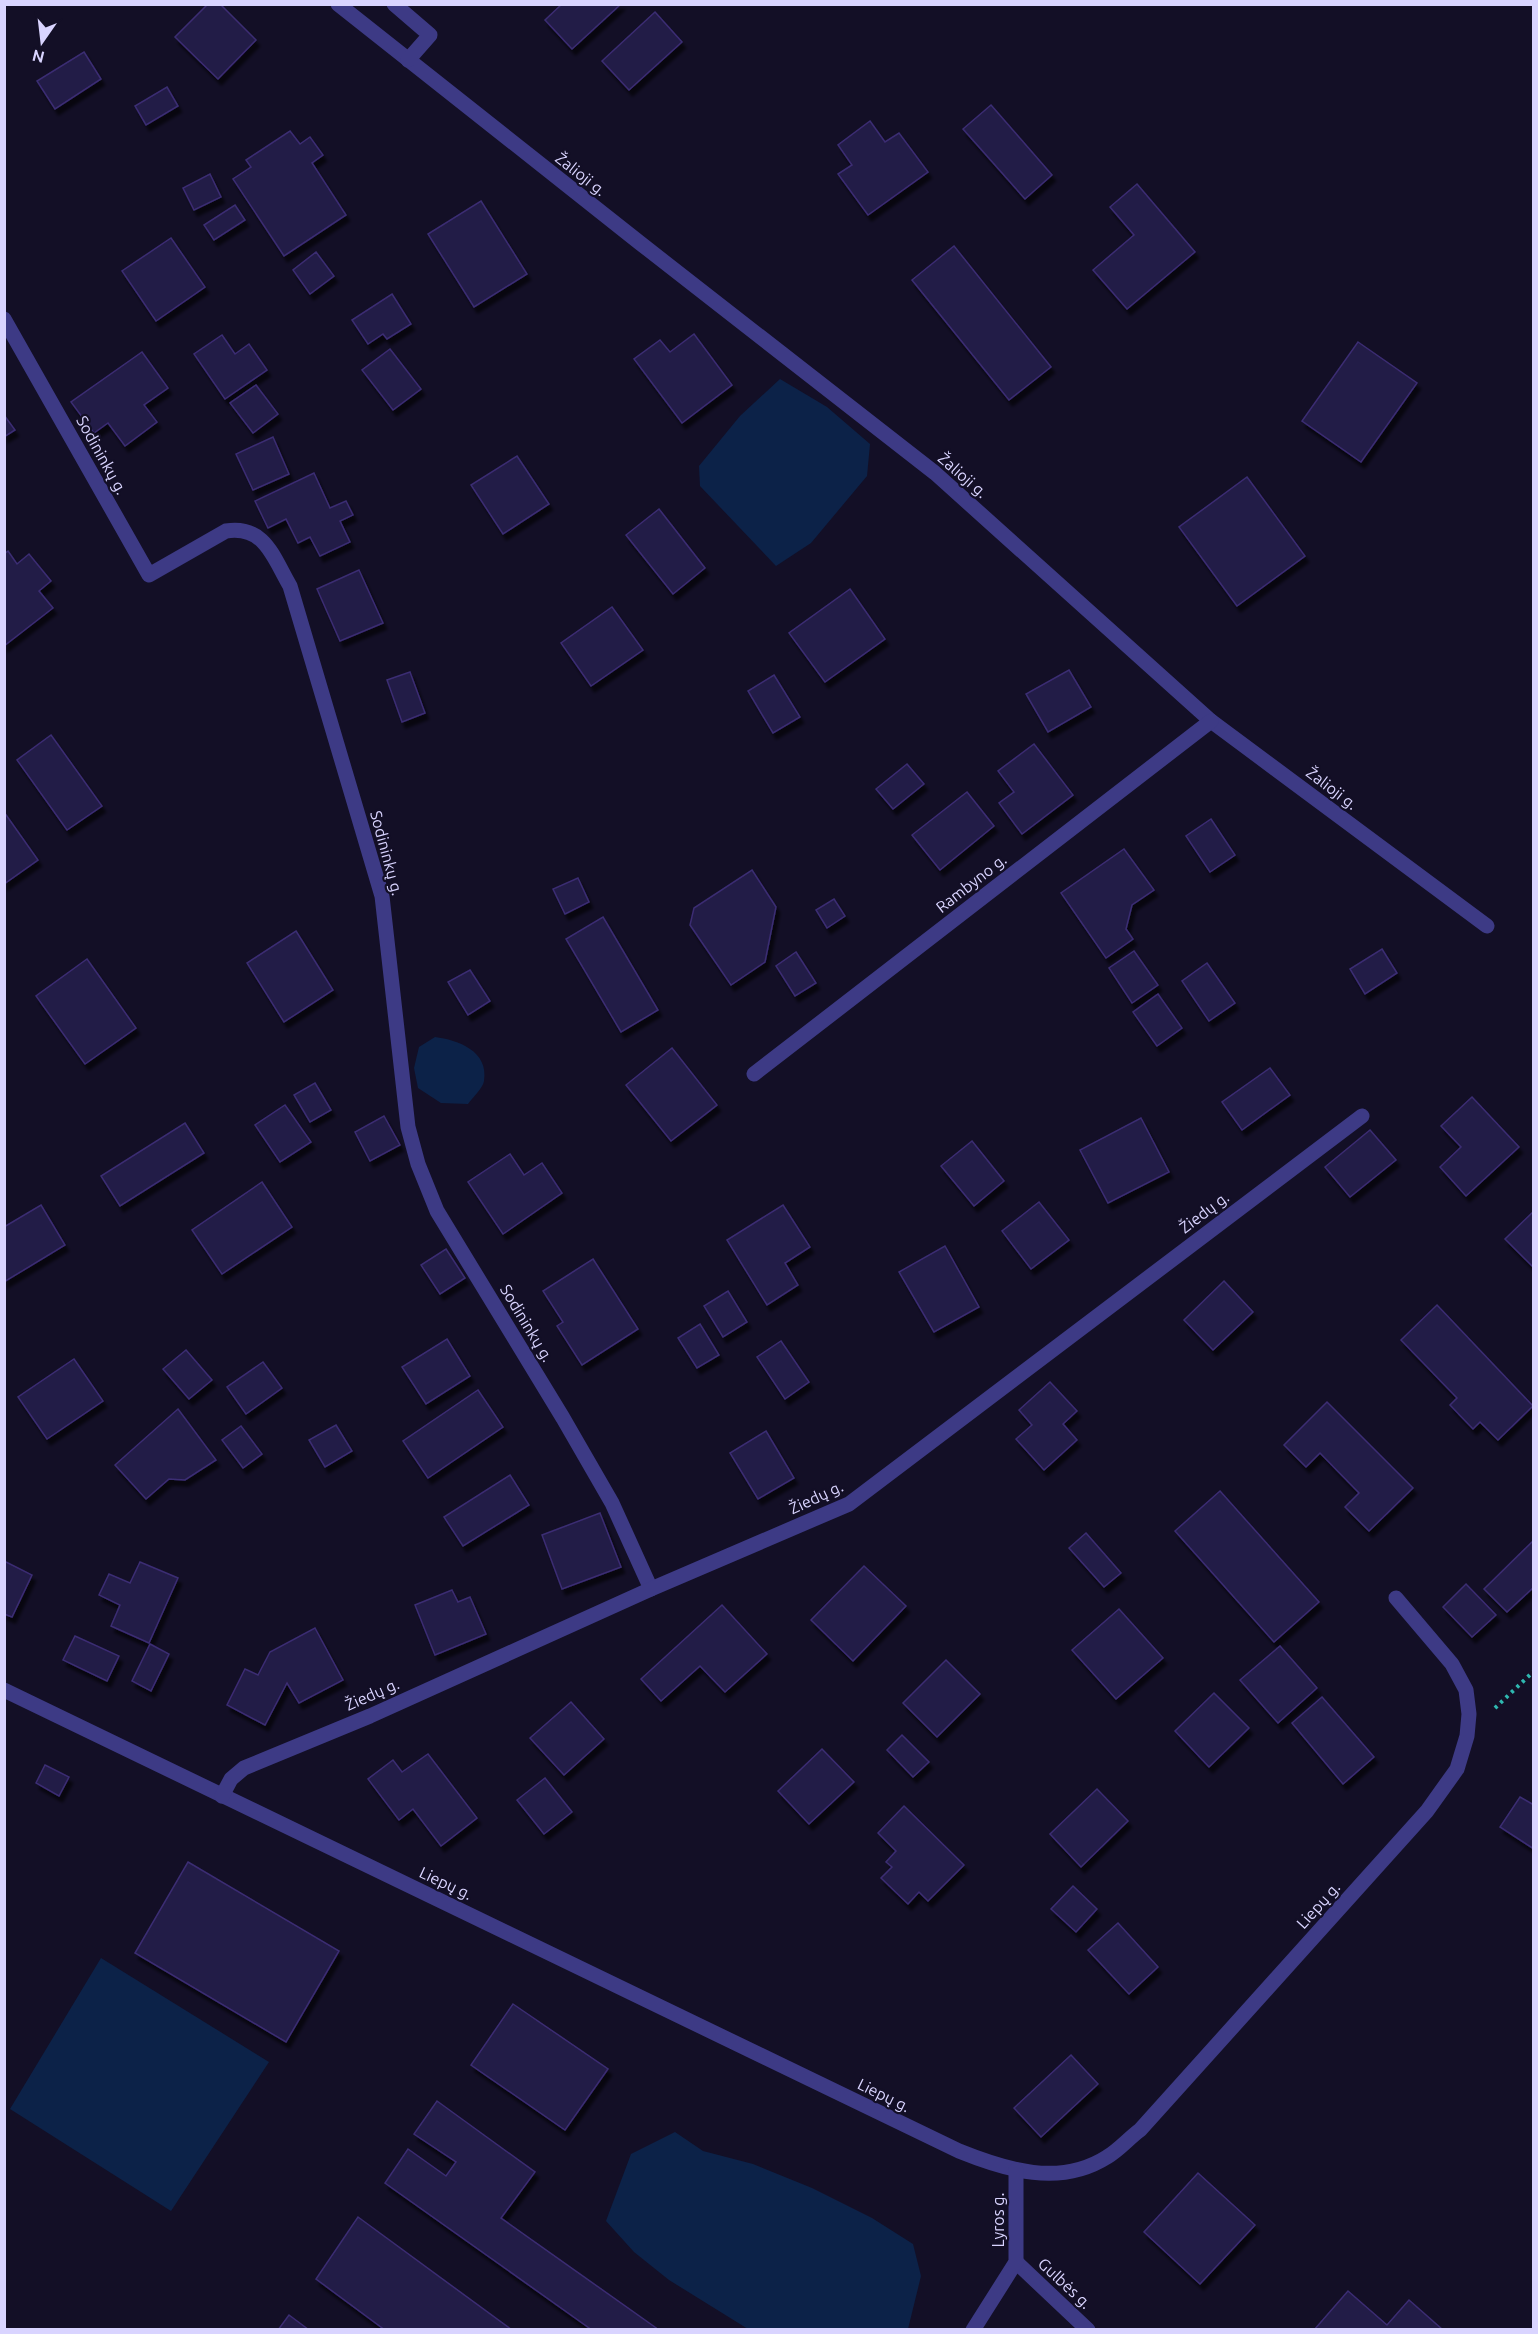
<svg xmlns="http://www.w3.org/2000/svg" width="1538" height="2334" viewBox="0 0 1538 2334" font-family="Ubuntu,sans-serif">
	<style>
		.water { fill: #0c2248 }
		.building { fill: #241b47; stroke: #3b2d73; stroke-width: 1.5; filter: url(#shadow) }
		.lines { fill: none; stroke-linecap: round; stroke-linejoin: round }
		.path { stroke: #2fb8b0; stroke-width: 4; stroke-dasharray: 3 4.5; stroke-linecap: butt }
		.minor { stroke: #3d3a85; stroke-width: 15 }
		.labels { text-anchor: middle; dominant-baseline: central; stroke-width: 4.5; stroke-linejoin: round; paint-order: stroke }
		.street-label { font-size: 16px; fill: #d9d4ff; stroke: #130f26 }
	</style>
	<defs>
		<filter id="shadow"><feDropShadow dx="3.5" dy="6" stdDeviation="1.5" flood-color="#0009"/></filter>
	</defs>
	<rect width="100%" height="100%" fill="#130f26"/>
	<g class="water">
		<path d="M 780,379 L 827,407 L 870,444 L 867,476 L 811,543 L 776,566 L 700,486 L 699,466 L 740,416 Z"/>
		<path d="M 435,1037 C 458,1040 489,1051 484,1081 C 483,1088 473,1097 468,1104 L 441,1103 L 418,1088 L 414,1068 L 419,1047 Z"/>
		<path d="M 101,1958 L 269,2062 L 171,2211 L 10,2109 Z"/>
		<path d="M 675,2132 L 703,2151 L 753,2164 L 812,2188 L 872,2218 L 913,2244 L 921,2276 L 908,2329 L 748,2329 L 669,2280 L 634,2252 L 606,2221 L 631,2154 Z"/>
	</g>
	<g class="building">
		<path d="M 208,4 L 220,4 L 256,40 L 218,79 L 175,37 Z"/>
		<path d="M 562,4 L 621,4 L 572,49 L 545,20 Z"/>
		<path d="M 655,12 L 682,42 L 629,90 L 602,61 Z"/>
		<path d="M 84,52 L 101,79 L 55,109 L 37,81 Z"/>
		<path d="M 167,87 L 178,106 L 146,125 L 135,106 Z"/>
		<path d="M 991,105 L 1052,175 L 1025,199 L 963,129 Z"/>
		<path d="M 870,121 L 885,142 L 899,133 L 928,172 L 868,215 L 838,174 L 852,165 L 838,145 Z"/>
		<path d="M 290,131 L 300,144 L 310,137 L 323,155 L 312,163 L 346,215 L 284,256 L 233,179 L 251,167 L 246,160 Z"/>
		<path d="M 210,174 L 221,197 L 194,210 L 183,188 Z"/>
		<path d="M 1137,184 L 1195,252 L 1127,309 L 1093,270 L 1134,235 L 1110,207 Z"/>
		<path d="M 481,201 L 527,274 L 474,307 L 428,234 Z"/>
		<path d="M 235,205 L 245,220 L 214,240 L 204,225 Z"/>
		<path d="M 171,238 L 205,287 L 156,321 L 122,271 Z"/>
		<path d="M 954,246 L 1051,367 L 1009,400 L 912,280 Z"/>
		<path d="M 316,252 L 334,276 L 310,294 L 293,270 Z"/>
		<path d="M 392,294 L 411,324 L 387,339 L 383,334 L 368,344 L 352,320 Z"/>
		<path d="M 694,334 L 732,385 L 682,423 L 634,359 L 660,340 L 670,352 Z"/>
		<path d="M 222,335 L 235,354 L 249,344 L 267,370 L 225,399 L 194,354 Z"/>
		<path d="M 1358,342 L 1417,383 L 1361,462 L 1302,421 Z"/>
		<path d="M 390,349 L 421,389 L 393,410 L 362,370 Z"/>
		<path d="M 142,352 L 168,388 L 144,405 L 157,422 L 125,446 L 108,423 L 94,433 L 71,402 Z"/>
		<path d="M 256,385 L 278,414 L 253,433 L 230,403 Z"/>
		<path d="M 4,415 L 15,430 L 4,437 Z"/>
		<path d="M 273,437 L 289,474 L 253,490 L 236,454 Z"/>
		<path d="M 517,456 L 549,504 L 503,534 L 471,485 Z"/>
		<path d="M 314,473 L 330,508 L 346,501 L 353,515 L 340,521 L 350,542 L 320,556 L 310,537 L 298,543 L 286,519 L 268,528 L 255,501 Z"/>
		<path d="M 1247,477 L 1305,556 L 1237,606 L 1179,527 Z"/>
		<path d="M 659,509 L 705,568 L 673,594 L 626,535 Z"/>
		<path d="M 8,551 L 17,564 L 29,554 L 51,581 L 39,591 L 53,608 L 4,646 L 4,554 Z"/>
		<path d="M 359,570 L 383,623 L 340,641 L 317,589 Z"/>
		<path d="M 850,589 L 885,639 L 825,682 L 789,633 Z"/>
		<path d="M 612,607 L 643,650 L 591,686 L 561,643 Z"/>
		<path d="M 1069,670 L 1091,707 L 1048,732 L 1026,694 Z"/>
		<path d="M 410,672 L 425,713 L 402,722 L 387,680 Z"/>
		<path d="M 774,675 L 800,717 L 773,733 L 748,691 Z"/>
		<path d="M 51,735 L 102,806 L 67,830 L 17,760 Z"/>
		<path d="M 1034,744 L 1073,795 L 1022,834 L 999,803 L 1014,792 L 998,771 Z"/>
		<path d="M 907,764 L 924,784 L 893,809 L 876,789 Z"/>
		<path d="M 967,792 L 994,826 L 940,870 L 912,835 Z"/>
		<path d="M 4,812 L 38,860 L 4,884 Z"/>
		<path d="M 1211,819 L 1235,855 L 1210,872 L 1186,836 Z"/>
		<path d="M 1124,849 L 1154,890 L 1132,905 L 1126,929 L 1133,939 L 1106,958 L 1061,893 Z"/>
		<path d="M 752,870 L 776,907 L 765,962 L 731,985 L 690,925 L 694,908 Z"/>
		<path d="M 578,878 L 589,902 L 565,914 L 553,889 Z"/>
		<path d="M 834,899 L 845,916 L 827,928 L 816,910 Z"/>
		<path d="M 603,917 L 658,1010 L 621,1032 L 566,939 Z"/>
		<path d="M 296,931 L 333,990 L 284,1022 L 247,963 Z"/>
		<path d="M 1382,949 L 1397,973 L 1365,994 L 1350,969 Z"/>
		<path d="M 1134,951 L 1158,985 L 1132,1003 L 1109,968 Z"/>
		<path d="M 796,952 L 816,983 L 795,996 L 776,966 Z"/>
		<path d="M 87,959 L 136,1028 L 85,1064 L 36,996 Z"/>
		<path d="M 1207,963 L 1235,1003 L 1209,1021 L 1182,981 Z"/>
		<path d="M 470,970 L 490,1001 L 468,1015 L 448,982 Z"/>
		<path d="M 1158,994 L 1182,1028 L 1157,1046 L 1133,1012 Z"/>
		<path d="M 672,1048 L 717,1105 L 671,1141 L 626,1085 Z"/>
		<path d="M 1270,1068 L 1290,1095 L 1242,1130 L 1222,1102 Z"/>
		<path d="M 315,1083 L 331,1110 L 310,1122 L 294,1095 Z"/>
		<path d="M 1472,1097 L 1519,1147 L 1466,1196 L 1440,1167 L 1461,1147 L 1441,1126 Z"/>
		<path d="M 285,1105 L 311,1142 L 280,1162 L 255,1125 Z"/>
		<path d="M 384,1116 L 400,1145 L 370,1161 L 355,1132 Z"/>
		<path d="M 1141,1118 L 1169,1172 L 1108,1203 L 1080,1150 Z"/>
		<path d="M 185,1123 L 204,1153 L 120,1206 L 101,1176 Z"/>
		<path d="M 1370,1130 L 1396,1160 L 1350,1197 L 1325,1167 Z"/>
		<path d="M 972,1141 L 1004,1181 L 974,1206 L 941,1166 Z"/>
		<path d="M 510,1154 L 524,1175 L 542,1163 L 562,1193 L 503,1234 L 468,1182 Z"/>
		<path d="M 262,1182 L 292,1227 L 222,1274 L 192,1230 Z"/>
		<path d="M 1039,1202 L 1069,1240 L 1031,1269 L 1002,1231 Z"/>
		<path d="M 41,1205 L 65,1245 L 4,1282 L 4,1227 Z"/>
		<path d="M 783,1205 L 810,1247 L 785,1263 L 798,1285 L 767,1305 L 727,1240 Z"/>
		<path d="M 1534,1211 L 1534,1268 L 1505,1239 Z"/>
		<path d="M 945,1246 L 979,1307 L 934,1332 L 899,1272 Z"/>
		<path d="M 446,1249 L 465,1278 L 440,1294 L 421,1265 Z"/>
		<path d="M 593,1259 L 638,1329 L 582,1365 L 557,1326 L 563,1322 L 543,1291 Z"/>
		<path d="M 1224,1281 L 1253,1312 L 1213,1350 L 1184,1320 Z"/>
		<path d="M 728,1291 L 747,1322 L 723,1337 L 704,1306 Z"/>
		<path d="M 1437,1305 L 1533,1406 L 1498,1440 L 1480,1422 L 1473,1429 L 1450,1405 L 1457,1398 L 1401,1340 Z"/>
		<path d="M 700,1324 L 719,1355 L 697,1368 L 678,1338 Z"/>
		<path d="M 447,1339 L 470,1376 L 426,1404 L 402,1367 Z"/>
		<path d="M 781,1341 L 809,1382 L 785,1399 L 757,1357 Z"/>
		<path d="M 186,1350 L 212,1380 L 189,1399 L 163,1369 Z"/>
		<path d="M 74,1359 L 103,1401 L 47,1439 L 18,1397 Z"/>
		<path d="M 263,1362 L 282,1388 L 246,1414 L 227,1387 Z"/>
		<path d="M 1050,1382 L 1077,1411 L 1063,1424 L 1077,1440 L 1044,1470 L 1016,1439 L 1032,1425 L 1019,1410 Z"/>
		<path d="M 478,1390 L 503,1427 L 428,1478 L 403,1441 Z"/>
		<path d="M 1327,1402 L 1413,1488 L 1369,1531 L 1345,1507 L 1359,1493 L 1320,1453 L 1306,1467 L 1284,1445 Z"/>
		<path d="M 178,1409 L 216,1460 L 185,1480 L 169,1479 L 146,1499 L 115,1465 Z"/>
		<path d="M 336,1425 L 352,1451 L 325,1467 L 309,1440 Z"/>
		<path d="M 241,1426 L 262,1454 L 243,1468 L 222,1440 Z"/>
		<path d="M 766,1431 L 794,1478 L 758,1499 L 730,1453 Z"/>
		<path d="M 510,1475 L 529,1505 L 463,1546 L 444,1517 Z"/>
		<path d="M 1220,1491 L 1319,1602 L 1274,1642 L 1175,1531 Z"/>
		<path d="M 600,1513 L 621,1567 L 562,1589 L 542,1535 Z"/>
		<path d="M 1086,1533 L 1121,1573 L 1104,1587 L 1069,1548 Z"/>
		<path d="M 1534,1540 L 1534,1587 L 1507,1612 L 1484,1589 Z"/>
		<path d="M 4,1561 L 32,1575 L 12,1617 L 4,1614 Z"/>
		<path d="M 140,1562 L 178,1578 L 149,1643 L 111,1626 L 120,1605 L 99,1595 L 109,1574 L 130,1583 Z"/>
		<path d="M 864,1566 L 906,1606 L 853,1661 L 811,1620 Z"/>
		<path d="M 1466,1584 L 1496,1615 L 1472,1637 L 1443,1607 Z"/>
		<path d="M 452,1590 L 458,1602 L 470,1597 L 486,1634 L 435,1655 L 415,1605 Z"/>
		<path d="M 722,1605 L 767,1654 L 725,1692 L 700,1666 L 661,1701 L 641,1679 Z"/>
		<path d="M 1119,1609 L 1163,1658 L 1116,1699 L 1072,1650 Z"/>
		<path d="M 315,1628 L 343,1680 L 299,1703 L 287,1683 L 265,1725 L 227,1705 L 245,1669 L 258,1675 L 270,1652 Z"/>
		<path d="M 75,1636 L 119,1656 L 107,1681 L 63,1660 Z"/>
		<path d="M 150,1644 L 169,1654 L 151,1691 L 132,1681 Z"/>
		<path d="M 1280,1646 L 1317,1688 L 1278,1723 L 1240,1680 Z"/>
		<path d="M 946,1660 L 980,1694 L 937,1737 L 903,1703 Z"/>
		<path d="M 1214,1693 L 1249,1728 L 1209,1767 L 1175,1731 Z"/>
		<path d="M 1322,1697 L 1374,1757 L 1343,1784 L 1292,1723 Z"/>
		<path d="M 571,1702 L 604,1739 L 564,1775 L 530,1738 Z"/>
		<path d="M 902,1735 L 929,1762 L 913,1777 L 887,1750 Z"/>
		<path d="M 822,1749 L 854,1782 L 809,1824 L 778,1791 Z"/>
		<path d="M 428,1754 L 477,1818 L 441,1846 L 413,1809 L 399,1820 L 368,1779 L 393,1760 L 402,1772 Z"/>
		<path d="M 45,1765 L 69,1777 L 59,1796 L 36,1783 Z"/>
		<path d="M 545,1778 L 572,1812 L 544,1834 L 517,1800 Z"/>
		<path d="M 1097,1789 L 1128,1821 L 1081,1867 L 1050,1834 Z"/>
		<path d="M 1520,1797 L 1534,1805 L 1534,1849 L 1500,1827 Z"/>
		<path d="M 904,1806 L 964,1865 L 928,1901 L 919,1892 L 908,1904 L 881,1878 L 892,1867 L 886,1862 L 896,1851 L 878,1833 Z"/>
		<path d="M 188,1862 L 339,1951 L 286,2042 L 135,1953 Z"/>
		<path d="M 1073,1886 L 1097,1909 L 1076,1932 L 1051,1909 Z"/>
		<path d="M 1118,1923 L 1158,1967 L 1129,1994 L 1088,1950 Z"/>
		<path d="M 513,2004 L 608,2069 L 565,2130 L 471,2065 Z"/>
		<path d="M 1071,2055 L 1098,2084 L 1041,2137 L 1014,2108 Z"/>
		<path d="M 437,2101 L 535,2172 L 501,2218 L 659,2330 L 592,2330 L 385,2183 L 408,2149 L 446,2176 L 456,2162 L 414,2134 Z"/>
		<path d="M 1198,2173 L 1255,2225 L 1200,2284 L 1144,2232 Z"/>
		<path d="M 358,2217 L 512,2330 L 385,2330 L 316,2279 Z"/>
		<path d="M 1348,2291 L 1387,2325 L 1409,2300 L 1443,2330 L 1314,2330 Z"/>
		<path d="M 289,2315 L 309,2330 L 278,2330 Z"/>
	</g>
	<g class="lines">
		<path class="path" d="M 1495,1708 L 1534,1671"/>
		<g class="minor">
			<path d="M 338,4 L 640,243 L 935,473 L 1211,721 L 1487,926"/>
			<path d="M 394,4 L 430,35 L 408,60"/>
			<path d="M 4,319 L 149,575 L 226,531 C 265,525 273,557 290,586 L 382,896 L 408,1127 L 418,1164 L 437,1211 L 563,1418 L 612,1503 L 651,1589"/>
			<path d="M 754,1074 L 1211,721"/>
			<path d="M 4,1690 L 959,2151 C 1006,2170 1060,2187 1107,2157 C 1119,2150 1129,2138 1140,2130 L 1427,1811 L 1457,1769 L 1467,1736 L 1469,1714 L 1466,1690 L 1452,1664 L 1396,1598"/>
			<path d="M 222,1796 L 231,1779 L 244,1768 L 370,1716 L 651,1589 L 849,1504 L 1362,1116"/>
			<path d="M 1016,2262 L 1088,2330"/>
			<path d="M 973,2330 L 1016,2262 L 1016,2170"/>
		</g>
	</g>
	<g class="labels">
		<g class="street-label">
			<text transform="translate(581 174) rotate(38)">Žalioji g.</text>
			<text transform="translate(102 455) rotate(61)">Sodininkų g.</text>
			<text transform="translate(963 475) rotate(41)">Žalioji g.</text>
			<text transform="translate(1332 788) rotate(37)">Žalioji g.</text>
			<text transform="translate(387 853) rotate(75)">Sodininkų g.</text>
			<text transform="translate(971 883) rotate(-38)">Rambyno g.</text>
			<text transform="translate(1204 1212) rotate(-37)">Žiedų g.</text>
			<text transform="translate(527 1323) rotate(59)">Sodininkų g.</text>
			<text transform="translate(816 1497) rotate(-25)">Žiedų g.</text>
			<text transform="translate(372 1694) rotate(-24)">Žiedų g.</text>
			<text transform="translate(446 1883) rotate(25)">Liepų g.</text>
			<text transform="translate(1318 1905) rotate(-48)">Liepų g.</text>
			<text transform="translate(884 2095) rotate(26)">Liepų g.</text>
			<text transform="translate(998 2220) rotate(-90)">Lyros g.</text>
			<text transform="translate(1065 2283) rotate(43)">Gulbės g.</text>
		</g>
	</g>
	<rect width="1538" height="2334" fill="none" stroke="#d9d4ff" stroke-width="12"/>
	<g transform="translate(42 42) rotate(194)" stroke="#130f26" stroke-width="4.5" paint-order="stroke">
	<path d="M0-4.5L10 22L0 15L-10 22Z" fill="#d9d4ff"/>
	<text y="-9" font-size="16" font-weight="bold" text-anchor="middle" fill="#d9d4ff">N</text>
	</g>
</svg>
